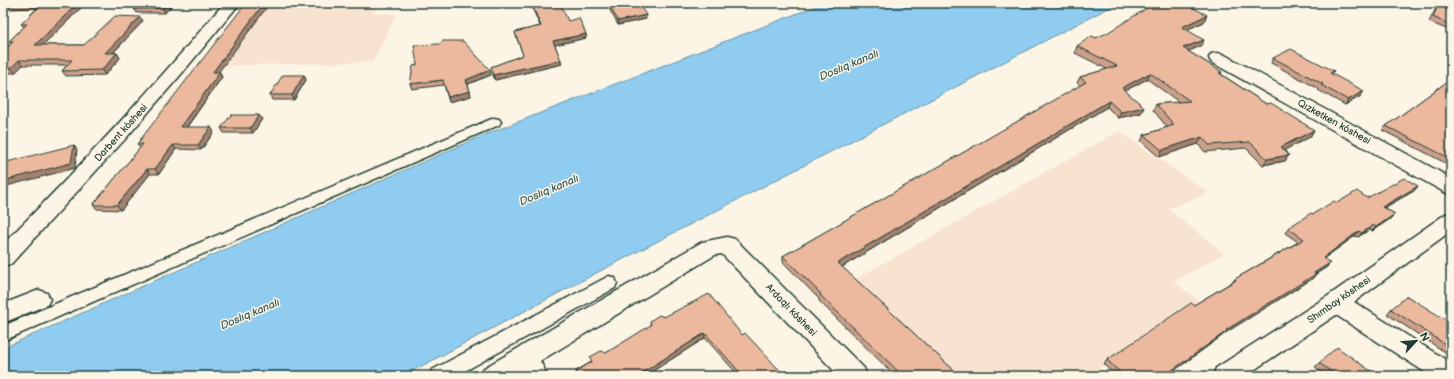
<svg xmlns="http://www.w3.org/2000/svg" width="1454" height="379" viewBox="0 0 1454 379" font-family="'Balsamiq Sans',sans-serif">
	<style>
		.built { fill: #f7e3d0 }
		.water { fill: #90ccf0; stroke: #6393a5 }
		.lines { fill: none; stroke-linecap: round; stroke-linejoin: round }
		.pedestrian-casing { stroke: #1f3d34; stroke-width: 3 }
		.minor-casing { stroke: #1f3d34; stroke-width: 3 }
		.pedestrian { fill: #fcf5e5; fill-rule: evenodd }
		.minor { fill: #fcf5e5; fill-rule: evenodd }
		.wall { fill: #cb9f89; stroke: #1f3d34 }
		.shaded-wall { fill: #a5826f; stroke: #1f3d34 }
		.building { fill: #ecb99f; stroke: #1f3d34 }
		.labels { text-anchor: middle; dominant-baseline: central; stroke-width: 3; stroke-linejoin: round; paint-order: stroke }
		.street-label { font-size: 10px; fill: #1f3d34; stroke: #fcf5e5 }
		.water-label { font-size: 11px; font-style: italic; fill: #365a5a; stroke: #fcf5e5 }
	</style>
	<rect width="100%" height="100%" fill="#fcf5e5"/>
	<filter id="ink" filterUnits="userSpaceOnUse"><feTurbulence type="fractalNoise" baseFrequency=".025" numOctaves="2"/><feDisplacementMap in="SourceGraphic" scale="8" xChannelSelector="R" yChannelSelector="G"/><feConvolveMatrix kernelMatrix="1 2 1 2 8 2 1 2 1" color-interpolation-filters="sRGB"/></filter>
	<g filter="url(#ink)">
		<g class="built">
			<path d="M 252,3 L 380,3 L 372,13 L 396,14 L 373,62 L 203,66 Z"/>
			<path d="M 1119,131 L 1209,193 L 1168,209 L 1224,253 L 1174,282 L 1235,328 L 1167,376 L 1116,376 L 1104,365 L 1087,376 L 895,376 L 819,301 L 850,282 Z"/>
		</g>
		<path class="water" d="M 824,3 L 1118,3 L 602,270 L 403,376 L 3,376 L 3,348 L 484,135 Z"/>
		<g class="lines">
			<defs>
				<g id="pedestrian">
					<path d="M 494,118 L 499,119 L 501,122 L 499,125 L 3,341 L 3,326 Z"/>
					<path d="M 609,276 L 615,278 L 617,283 L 615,288 L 456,376 L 430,376 L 432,370 Z"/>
				</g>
				<g id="minor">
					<path d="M 224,3 L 240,3 L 183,72 L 127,137 L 11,264 L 3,266 L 3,244 C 80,167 154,87 224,3 Z"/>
					<path d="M 1217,53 L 1223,54 L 1451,178 L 1451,194 L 1444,192 L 1211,62 L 1209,58 L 1211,54 Z"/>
					<path d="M 1451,212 L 1451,231 L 1354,302 L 1451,363 L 1451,376 L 1431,376 L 1336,315 L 1245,376 L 1213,376 L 1216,368 L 1328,296 L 1444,215 Z"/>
					<path d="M 727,237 L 735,239 L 864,368 L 867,376 L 839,376 L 722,254 L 715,255 L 540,361 L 548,376 L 522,376 L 520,373 L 514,376 L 481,376 L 484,368 L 702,242 Z"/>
					<path d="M 39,290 L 47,293 L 50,299 L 47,305 L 3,323 L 3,304 Z"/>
				</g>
			</defs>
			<use href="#pedestrian" class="pedestrian-casing"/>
			<use href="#minor" class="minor-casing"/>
			<use href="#pedestrian" class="pedestrian"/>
			<use href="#minor" class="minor"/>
		</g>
		<g class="wall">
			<path d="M 3,3 L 86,3 L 43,45 L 84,45 L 140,17 L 143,21 L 113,53 L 117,53 L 120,58 L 105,75 L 66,76 L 62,71 L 67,65 L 23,65 L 15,73 L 3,73 L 3,51 L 11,44 L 9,41 L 24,27 L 21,24 L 37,8 L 7,9 Z"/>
			<path d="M 174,3 L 165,13 L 137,13 L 134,9 Z"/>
			<path d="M 606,3 L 638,3 L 646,19 L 618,25 Z"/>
			<path d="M 685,3 L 727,3 L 686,7 Z"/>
			<path d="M 1387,3 L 1409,3 L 1400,8 Z"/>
			<path d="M 532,5 L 568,21 L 586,34 L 586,38 L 555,45 L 562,64 L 495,80 L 491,67 L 523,55 L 516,36 L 515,32 L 540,26 L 533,10 Z"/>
			<path d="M 1438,5 L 1451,11 L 1451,31 L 1429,22 L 1435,10 Z"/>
			<path d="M 1204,22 L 1186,30 L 1201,46 L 1188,51 L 1222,72 L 1221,74 L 1266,104 L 1314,130 L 1310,137 L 1284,150 L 1289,155 L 1285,161 L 1263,165 L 1246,148 L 1205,152 L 1198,144 L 1159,157 L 1141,141 L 1144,135 L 1167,127 L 1153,110 L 1156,104 L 1179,102 L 1147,79 L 1125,91 L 1144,107 L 1141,113 L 1118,118 L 1107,107 L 842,267 L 960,376 L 895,376 L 819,301 L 819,299 L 783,262 L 783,256 L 1080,86 L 1077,83 L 1080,77 L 1107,69 L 1075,53 L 1077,46 L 1096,38 Z"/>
			<path d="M 1273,58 L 1334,71 L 1332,74 L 1361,96 L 1345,105 L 1318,90 L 1319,89 L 1271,63 Z"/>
			<path d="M 219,72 L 222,77 L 187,127 L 214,132 L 201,150 L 176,149 L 159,174 L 150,174 L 121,210 L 97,209 L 93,205 L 140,148 L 137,144 Z"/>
			<path d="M 304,75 L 306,80 L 294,100 L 272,100 L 270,95 Z"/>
			<path d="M 491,75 L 468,84 L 471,96 L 449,102 L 444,85 L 412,89 L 410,84 Z"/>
			<path d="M 1451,79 L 1451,166 L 1382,130 L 1386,126 Z"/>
			<path d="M 262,119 L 253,133 L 224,133 L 221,128 Z"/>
			<path d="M 1418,186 L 1414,191 L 1384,208 L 1395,214 L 1390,219 L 1372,231 L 1369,230 L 1358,237 L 1355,236 L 1324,258 L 1327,267 L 1316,274 L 1312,279 L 1225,333 L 1223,335 L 1167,376 L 1116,376 L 1104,365 L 1107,360 L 1194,305 L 1232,282 L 1235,279 L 1298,242 L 1285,233 L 1288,228 L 1313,214 L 1337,203 L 1367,198 Z"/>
			<path d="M 1391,309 L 1451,323 L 1451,356 L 1387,314 Z"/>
			<path d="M 664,317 L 742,335 L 785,376 L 739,376 L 705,338 L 645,376 L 577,376 L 576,371 L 651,326 L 650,321 Z"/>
			<path d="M 1319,363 L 1373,376 L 1327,376 L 1315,367 Z"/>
		</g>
		<g class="shaded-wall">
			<path d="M 78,3 L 86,3 L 38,50 L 35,45 Z"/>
			<path d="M 167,3 L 174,3 L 165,13 L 163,8 Z"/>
			<path d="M 264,3 L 270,3 L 215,77 L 213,72 Z"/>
			<path d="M 1404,3 L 1409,3 L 1400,8 L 1403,4 Z"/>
			<path d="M 3,4 L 4,4 L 7,9 L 3,12 Z"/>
			<path d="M 646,15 L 646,19 L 618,25 L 618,21 Z"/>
			<path d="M 1207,15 L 1204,22 L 1179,33 L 1182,27 Z"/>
			<path d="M 140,17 L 143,21 L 108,58 L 105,53 Z"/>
			<path d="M 586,34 L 586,38 L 554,45 L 553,41 Z"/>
			<path d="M 1204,40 L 1201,46 L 1180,55 L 1183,48 Z"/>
			<path d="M 117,53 L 120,58 L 105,75 L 102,70 Z"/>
			<path d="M 19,60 L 23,65 L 15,73 L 11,68 Z"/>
			<path d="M 561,60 L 562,64 L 495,80 L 493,75 Z"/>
			<path d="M 490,70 L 491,75 L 468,84 L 466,80 Z"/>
			<path d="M 220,72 L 222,77 L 183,132 L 180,127 Z"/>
			<path d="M 1150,73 L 1147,79 L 1119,94 L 1122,88 Z"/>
			<path d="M 304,75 L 306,80 L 294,100 L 292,95 Z"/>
			<path d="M 470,91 L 471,96 L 449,102 L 448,97 Z"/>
			<path d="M 1364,91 L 1361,96 L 1345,105 L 1348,100 Z"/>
			<path d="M 1109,101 L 1107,107 L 837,270 L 838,263 Z"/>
			<path d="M 1144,107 L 1141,113 L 1118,118 L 1121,112 Z"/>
			<path d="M 259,115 L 262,119 L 253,133 L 250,128 Z"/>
			<path d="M 211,127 L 214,132 L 201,150 L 198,145 Z"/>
			<path d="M 1314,130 L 1310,137 L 1277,154 L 1281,147 Z"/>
			<path d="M 1202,137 L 1198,144 L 1159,157 L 1162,150 Z"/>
			<path d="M 74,145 L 77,150 L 75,168 L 3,187 L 3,181 Z"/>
			<path d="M 173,145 L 176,149 L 159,174 L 155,169 Z"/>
			<path d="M 1289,155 L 1285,161 L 1263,165 L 1267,159 Z"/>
			<path d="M 147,169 L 150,174 L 121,210 L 117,205 Z"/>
			<path d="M 1418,186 L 1414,191 L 1378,211 L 1382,207 Z"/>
			<path d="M 1395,214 L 1390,219 L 1372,231 L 1376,227 Z"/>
			<path d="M 1373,225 L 1369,230 L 1358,237 L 1362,233 Z"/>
			<path d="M 1359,231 L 1355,236 L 1319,262 L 1323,258 Z"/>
			<path d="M 1330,263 L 1327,267 L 1316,274 L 1312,279 L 1225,333 L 1223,335 L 1167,376 L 1164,376 L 1226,330 Z"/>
			<path d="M 705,333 L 705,338 L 645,376 L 637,376 Z"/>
		</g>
		<g class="building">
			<path d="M 3,3 L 78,3 L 35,45 L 84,45 L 115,16 L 140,17 L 105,53 L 117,53 L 102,70 L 62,71 L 72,60 L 19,60 L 11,68 L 3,68 L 3,51 L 14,41 L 9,41 L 27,24 L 21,24 L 42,4 L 3,4 Z"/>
			<path d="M 140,3 L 167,3 L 163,8 L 134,9 Z"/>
			<path d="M 246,3 L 264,3 L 213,72 L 220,72 L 180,127 L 211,127 L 198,145 L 173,145 L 155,169 L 147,169 L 117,205 L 93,205 L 143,144 L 137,144 Z"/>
			<path d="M 542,3 L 560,3 L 568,21 L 579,18 L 586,34 L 553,41 L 561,60 L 493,75 L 491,67 L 523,55 L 515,32 L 541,26 L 532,5 Z"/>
			<path d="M 608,3 L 638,3 L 646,15 L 618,21 Z"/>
			<path d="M 1155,3 L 1184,3 L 1207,15 L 1182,27 L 1204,40 L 1183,48 L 1222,72 L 1219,73 L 1266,104 L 1271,103 L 1314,130 L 1281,147 L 1289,155 L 1267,159 L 1250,142 L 1209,145 L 1202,137 L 1162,150 L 1144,135 L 1174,125 L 1156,104 L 1190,101 L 1150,73 L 1122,88 L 1144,107 L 1121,112 L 1109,101 L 838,263 L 960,376 L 903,376 L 820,295 L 821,294 L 783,256 L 1086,82 L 1080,77 L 1117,66 L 1077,46 L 1092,36 L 1096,38 L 1107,33 Z"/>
			<path d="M 1438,5 L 1451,11 L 1451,25 L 1433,17 Z"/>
			<path d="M 442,41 L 463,41 L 490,70 L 466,80 L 470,91 L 448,97 L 443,80 L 410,84 L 413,66 L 417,65 L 414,45 L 440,44 Z"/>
			<path d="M 1291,49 L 1334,71 L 1330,73 L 1364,91 L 1348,100 L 1321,85 L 1323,84 L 1273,58 Z"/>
			<path d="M 283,75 L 304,75 L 292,95 L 270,95 Z"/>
			<path d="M 1451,79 L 1451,159 L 1386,126 Z"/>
			<path d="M 231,115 L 259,115 L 250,128 L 221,128 Z"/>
			<path d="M 74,145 L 71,163 L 3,181 L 3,163 Z"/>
			<path d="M 1404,178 L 1418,186 L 1382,207 L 1395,214 L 1376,227 L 1373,225 L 1362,233 L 1359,231 L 1323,258 L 1330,263 L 1314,273 L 1316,274 L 1226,330 L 1227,331 L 1164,376 L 1124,376 L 1107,360 L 1191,303 L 1194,305 L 1236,280 L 1235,279 L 1304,239 L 1288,228 L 1311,213 L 1313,214 L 1334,201 L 1337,203 L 1357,191 L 1367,198 Z"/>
			<path d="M 709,294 L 742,335 L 745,333 L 785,376 L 743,376 L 705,333 L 637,376 L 579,376 L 576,371 L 592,362 L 590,357 L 601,351 L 606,353 L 651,325 L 650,321 L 659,315 L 664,317 Z"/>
			<path d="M 1407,296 L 1451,323 L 1451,348 L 1391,309 Z"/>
			<path d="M 1337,347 L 1375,374 L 1373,376 L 1338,376 L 1319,363 Z"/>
		</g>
	</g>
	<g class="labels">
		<g class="street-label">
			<text transform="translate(1334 122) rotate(29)">Qızketken kóshesi</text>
			<text transform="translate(121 133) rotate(-48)">Darbent kóshesi</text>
			<text transform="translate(1339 300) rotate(-35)">Shımbay kóshesi</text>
			<text transform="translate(791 310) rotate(46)">Ardaqlı kóshesi</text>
		</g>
		<g class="water-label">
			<text transform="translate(849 65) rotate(-23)">Doslıq kanalı</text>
			<text transform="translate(549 190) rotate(-23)">Doslıq kanalı</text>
			<text transform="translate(250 314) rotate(-23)">Doslıq kanalı</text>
		</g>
	</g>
	<rect width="1454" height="379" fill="none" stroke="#fcf5e5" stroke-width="16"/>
	<rect x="8" y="8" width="1438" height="363" fill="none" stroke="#1f3d34" stroke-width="1.5" filter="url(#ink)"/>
	<g transform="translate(1416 341) rotate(64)" stroke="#fcf5e5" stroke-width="3" paint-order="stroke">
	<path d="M0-3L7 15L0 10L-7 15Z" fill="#1f3d34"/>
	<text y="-6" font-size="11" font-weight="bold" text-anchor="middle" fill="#1f3d34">N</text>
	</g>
</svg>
